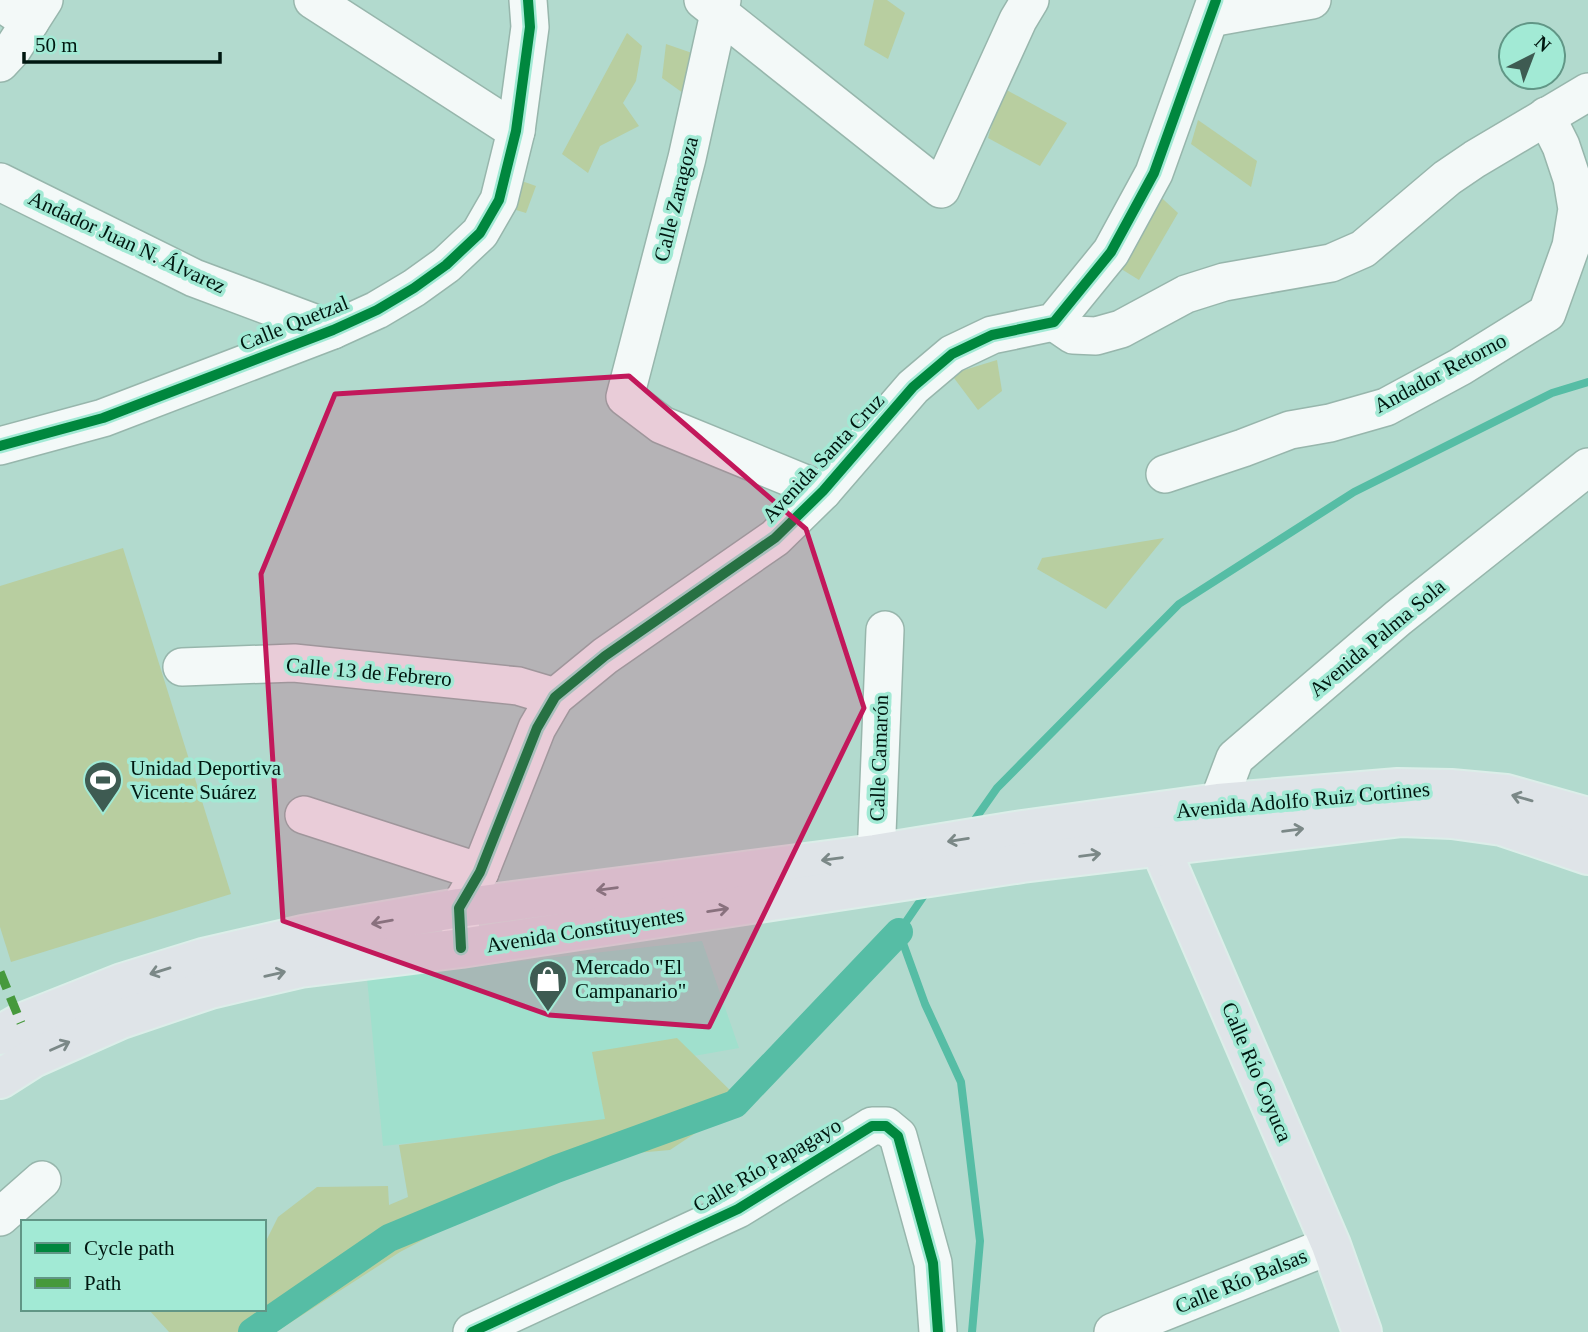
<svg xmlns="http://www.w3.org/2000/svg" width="1588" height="1332" viewBox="0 0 1588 1332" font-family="'Times New Roman',serif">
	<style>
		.built { fill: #a0e0cd }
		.green { fill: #b8cea0 }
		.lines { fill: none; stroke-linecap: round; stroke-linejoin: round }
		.stream { stroke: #56bda5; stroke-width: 8 }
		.canal { stroke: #56bda5; stroke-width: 28 }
		.minor-casing { stroke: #97b6ac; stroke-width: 40 }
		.major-casing { stroke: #dceee9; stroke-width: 42 }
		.minor { stroke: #f3f9f8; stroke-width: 37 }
		.major { stroke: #dfe4e8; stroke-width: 38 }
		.quiet { stroke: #46993c; stroke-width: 9; stroke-dasharray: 18 9; stroke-linecap: butt }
		.cycleway-casing { stroke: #a2ead5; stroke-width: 15 }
		.cycleway { stroke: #00873e; stroke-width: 10 }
		.oneway { stroke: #7b8887 }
		.marked { fill: #c2185b; fill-opacity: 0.2; stroke: #c2185b; stroke-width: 5; stroke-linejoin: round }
		.labels { text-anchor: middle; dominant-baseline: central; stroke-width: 7; stroke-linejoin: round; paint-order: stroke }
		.street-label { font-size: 21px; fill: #001710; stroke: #a2ead5 }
		.poi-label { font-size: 21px; fill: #001710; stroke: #a2ead5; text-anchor: start }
	</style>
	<rect width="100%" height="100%" fill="#b2dace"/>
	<path class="built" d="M 702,941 L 739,1048 L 620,1069 L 625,1119 L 383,1146 L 367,978 Z"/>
	<g class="green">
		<path d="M 874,0 L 887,0 L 905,13 L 888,59 L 864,45 Z"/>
		<path d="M 627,33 L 642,46 L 636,81 L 623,103 L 639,126 L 600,146 L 588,173 L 562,154 Z"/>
		<path d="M 666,44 L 695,54 L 683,93 L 662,78 Z"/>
		<path d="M 1003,88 L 1067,123 L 1040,166 L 988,138 Z"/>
		<path d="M 1198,120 L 1257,161 L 1251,187 L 1191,144 Z"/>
		<path d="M 516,179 L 536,186 L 526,213 L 506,207 Z"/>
		<path d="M 1152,189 L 1178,213 L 1139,280 L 1110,262 Z"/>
		<path d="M 997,360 L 1002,391 L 978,410 L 951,374 Z"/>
		<path d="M 1164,538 L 1106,609 L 1037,569 L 1042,558 Z"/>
		<path d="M 123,548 L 231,894 L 11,962 L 0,927 L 0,586 Z"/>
		<path d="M 677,1038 L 742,1102 L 670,1150 L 625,1154 L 524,1187 L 400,1252 L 276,1332 L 169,1332 L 150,1311 L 264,1309 L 264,1245 L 278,1217 L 317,1187 L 388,1186 L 389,1205 L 408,1197 L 399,1145 L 605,1119 L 592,1052 Z"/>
	</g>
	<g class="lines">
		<g class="stream">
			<path d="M 971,825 L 997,788 L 1179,604 L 1354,492 L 1552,393 L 1588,382"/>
			<path d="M 927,891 L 899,932 L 925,1004 L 961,1082 L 980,1241 L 972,1332"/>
		</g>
		<path class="canal" d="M 252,1332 L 389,1238 L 556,1169 L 735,1104 L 899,932"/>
		<defs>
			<g id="minor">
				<path d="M 313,0 L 516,131"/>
				<path d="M 703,0 L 941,189 L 1018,20 L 1030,0"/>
				<path d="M 722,0 L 687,158 L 625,397 L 662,425 L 823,491"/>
				<path d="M 0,2 L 30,22"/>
				<path d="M 1210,18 L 1312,0"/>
				<path d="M 0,63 L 12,50 L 44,0"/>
				<path d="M 0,182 L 194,278 L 333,330"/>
				<path d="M 1054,322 L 1073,335 L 1096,336 L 1121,329 L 1186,294 L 1224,282 L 1331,263 L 1363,249 L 1447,178 L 1475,159 L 1588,92"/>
				<path d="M 0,446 L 103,418 L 333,330 L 377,310 L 414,288 L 446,265 L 480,233 L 499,200 L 516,131 L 530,27 L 528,0"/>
				<path d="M 1165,474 L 1243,448 L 1290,430 L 1330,423 L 1386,407 L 1460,367 L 1547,313 L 1571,246 L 1577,209 L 1572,179 L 1561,146 L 1546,116"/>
				<path d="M 182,667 L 294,663 L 518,686 L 555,697"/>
				<path d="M 304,815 L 480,872"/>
				<path d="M 1224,831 L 1218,803 L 1235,758 L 1398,618 L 1588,467"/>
				<path d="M 875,884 L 885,630"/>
				<path d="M 461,933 L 459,908 L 480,872 L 537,728 L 555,697 L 605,656 L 775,538 L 823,491 L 913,387 L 952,354 L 992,335 L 1054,322 L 1111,252 L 1154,173 L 1216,0"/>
				<path d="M 0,1217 L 42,1180"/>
				<path d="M 472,1332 L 738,1209 L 872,1126 L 886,1126 L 898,1136 L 933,1263 L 938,1332"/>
				<path d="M 1113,1332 L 1331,1245"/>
			</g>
			<g id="major">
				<path d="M 1153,823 L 1160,847 L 1331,1245 L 1362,1332"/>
				<path d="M 0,1035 L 21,1023 L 122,983 L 203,958 L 303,935 L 459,908 L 875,854 L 1016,831 L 1218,803 L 1398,788 L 1451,789 L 1506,794 L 1588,817"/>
				<path d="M 0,1079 L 33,1058 L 121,1019 L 210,989 L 300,968 L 461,948 L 1022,863 L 1402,817 L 1452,819 L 1502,826 L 1588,855"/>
			</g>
		</defs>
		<use href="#minor" class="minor-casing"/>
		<use href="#major" class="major-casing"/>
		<use href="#minor" class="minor"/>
		<use href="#major" class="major"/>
		<path class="quiet" d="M 0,972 L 21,1023"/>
		<defs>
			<g id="cycleway">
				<path d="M 0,446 L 103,418 L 333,330 L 377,310 L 414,288 L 446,265 L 480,233 L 499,200 L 516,131 L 530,27 L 528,0"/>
				<path d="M 461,948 L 459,908 L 480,872 L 537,728 L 555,697 L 605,656 L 775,538 L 823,491 L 913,387 L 952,354 L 992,335 L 1054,322 L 1111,252 L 1154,173 L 1216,0"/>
				<path d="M 472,1332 L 738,1209 L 872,1126 L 886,1126 L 898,1136 L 933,1263 L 938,1332"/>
			</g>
		</defs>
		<use href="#cycleway" class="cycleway-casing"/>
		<use href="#cycleway" class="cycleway"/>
	</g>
	<defs><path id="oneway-shaft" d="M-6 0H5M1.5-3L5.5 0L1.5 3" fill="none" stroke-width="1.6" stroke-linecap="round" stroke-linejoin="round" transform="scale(1.75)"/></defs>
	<g class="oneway">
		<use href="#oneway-shaft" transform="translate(1522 798) rotate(-164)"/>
		<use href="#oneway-shaft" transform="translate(1293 830) rotate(-7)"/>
		<use href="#oneway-shaft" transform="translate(958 840) rotate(171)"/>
		<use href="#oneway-shaft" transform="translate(1090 855) rotate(-7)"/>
		<use href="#oneway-shaft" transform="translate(832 859) rotate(172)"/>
		<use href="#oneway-shaft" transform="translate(607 889) rotate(172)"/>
		<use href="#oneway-shaft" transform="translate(718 910) rotate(-9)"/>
		<use href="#oneway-shaft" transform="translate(382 922) rotate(170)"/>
		<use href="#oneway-shaft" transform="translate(160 971) rotate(163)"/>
		<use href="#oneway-shaft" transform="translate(275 974) rotate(-13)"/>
		<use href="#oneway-shaft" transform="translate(60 1046) rotate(-24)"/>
	</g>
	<path class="marked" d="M 629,376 L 806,529 L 864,708 L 709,1027 L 549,1015 L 283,921 L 261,574 L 335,394 Z"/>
	<defs>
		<symbol id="stadium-pin" viewBox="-11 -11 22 30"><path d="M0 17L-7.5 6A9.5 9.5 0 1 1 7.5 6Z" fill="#3e5b52" stroke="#a2ead5"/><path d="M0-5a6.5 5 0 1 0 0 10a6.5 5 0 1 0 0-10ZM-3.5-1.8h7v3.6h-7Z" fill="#fff"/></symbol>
		<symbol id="shop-pin" viewBox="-11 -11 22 30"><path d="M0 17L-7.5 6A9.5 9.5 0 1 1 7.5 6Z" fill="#3e5b52" stroke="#a2ead5"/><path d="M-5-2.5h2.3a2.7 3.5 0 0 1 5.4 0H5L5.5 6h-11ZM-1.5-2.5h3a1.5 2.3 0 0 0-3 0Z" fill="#fff"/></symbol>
	</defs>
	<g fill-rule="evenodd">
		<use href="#stadium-pin" x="81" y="758" width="44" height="60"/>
		<use href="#shop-pin" x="526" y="957" width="44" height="60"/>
	</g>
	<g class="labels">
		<g class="street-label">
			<text transform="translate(676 199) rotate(-76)">Calle Zaragoza</text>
			<text transform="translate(127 242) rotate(25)">Andador Juan N. Álvarez</text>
			<text transform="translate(294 323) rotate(-22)">Calle Quetzal</text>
			<text transform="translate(1440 373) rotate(-28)">Andador Retorno</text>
			<text transform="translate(823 458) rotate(-47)">Avenida Santa Cruz</text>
			<text transform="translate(1377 638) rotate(-40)">Avenida Palma Sola</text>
			<text transform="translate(369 672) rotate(5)">Calle 13 de Febrero</text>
			<text transform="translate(879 758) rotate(-88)">Calle Camarón</text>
			<text transform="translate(1303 800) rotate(-5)">Avenida Adolfo Ruiz Cortines</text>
			<text transform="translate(585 930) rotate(-9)">Avenida Constituyentes</text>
			<text transform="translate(1257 1072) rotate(67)">Calle Río Coyuca</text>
			<text transform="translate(767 1165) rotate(-30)">Calle Río Papagayo</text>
			<text transform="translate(1241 1281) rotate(-22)">Calle Río Balsas</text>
		</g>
		<g class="poi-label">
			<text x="130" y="768">Unidad Deportiva<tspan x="130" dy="24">Vicente Suárez</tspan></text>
			<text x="575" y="967">Mercado "El<tspan x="575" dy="24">Campanario"</tspan></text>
		</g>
	</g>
	<rect x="21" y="1220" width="245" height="91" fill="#a2ead5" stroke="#619686" stroke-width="2"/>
	<rect x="35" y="1243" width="35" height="10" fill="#00873e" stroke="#619686" stroke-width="2"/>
	<text x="84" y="1255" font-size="21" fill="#001710">Cycle path</text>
	<rect x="35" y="1278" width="35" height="10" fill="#46993c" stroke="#619686" stroke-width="2"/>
	<text x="84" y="1290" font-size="21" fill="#001710">Path</text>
	<g transform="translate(1532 56) rotate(42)"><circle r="33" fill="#a2ead5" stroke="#619686" stroke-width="2"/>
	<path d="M0-5L12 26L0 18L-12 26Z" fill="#3e5b52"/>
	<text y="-10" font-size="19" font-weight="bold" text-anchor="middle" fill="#001710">N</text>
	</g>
	<path d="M24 52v10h196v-10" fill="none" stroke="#001710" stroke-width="3.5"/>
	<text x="35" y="52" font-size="21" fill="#001710" stroke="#a2ead5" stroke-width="5" paint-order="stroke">50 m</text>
</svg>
